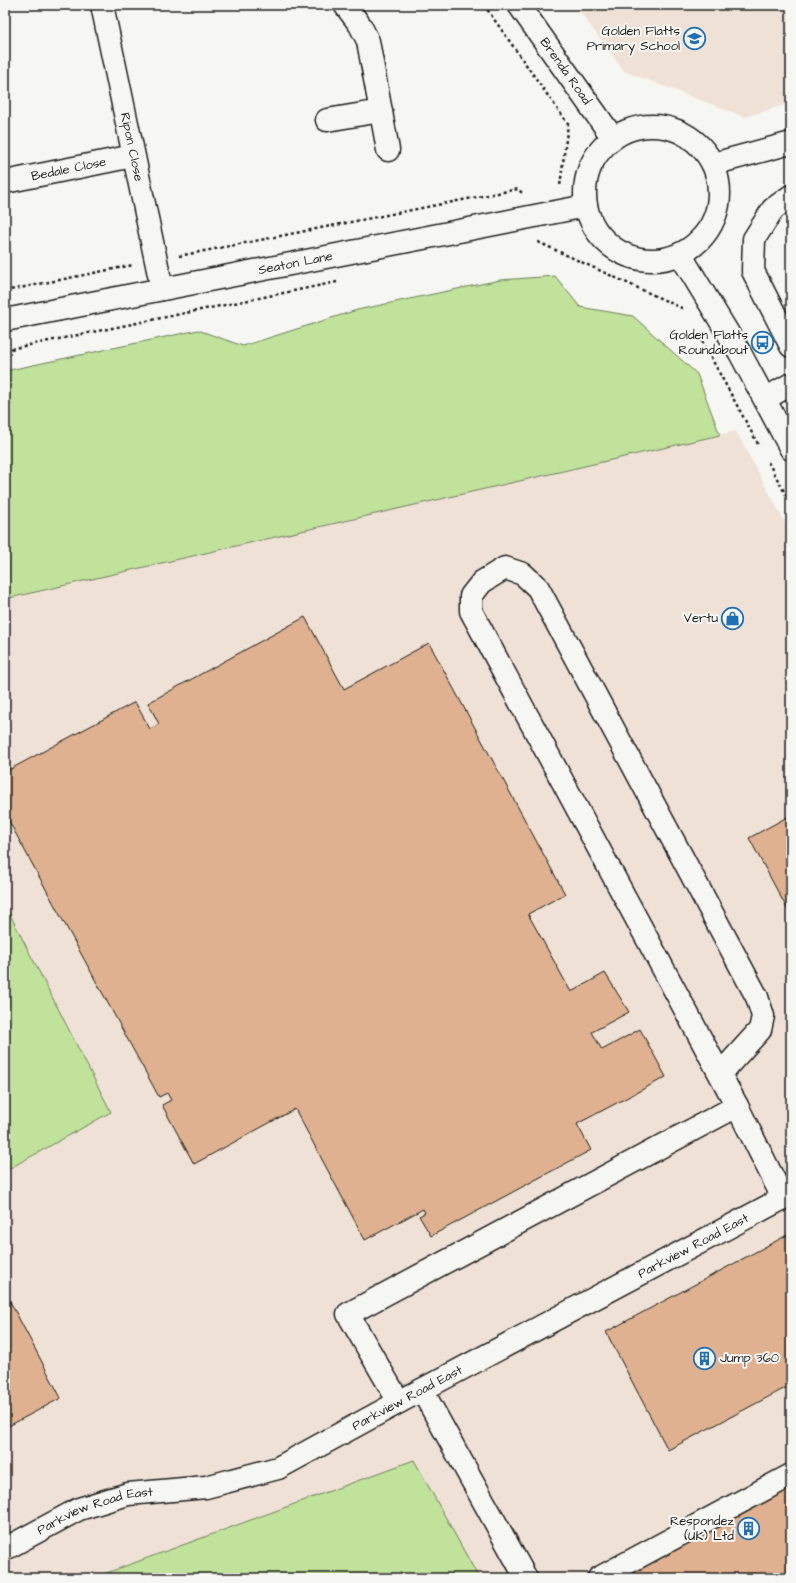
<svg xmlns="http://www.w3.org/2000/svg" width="796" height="1583" viewBox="0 0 796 1583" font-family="'Architects Daughter',sans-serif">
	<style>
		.built { fill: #efe1d5 }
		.green { fill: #c0e29b; stroke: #6e7f5c }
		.building { fill: #dfb190; stroke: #1c1c1c }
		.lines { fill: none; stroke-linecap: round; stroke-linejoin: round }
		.minor-casing { stroke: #1c1c1c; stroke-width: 25 }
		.major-casing { stroke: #1c1c1c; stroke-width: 25 }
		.path { stroke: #1c1c1c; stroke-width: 2.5; stroke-dasharray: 3 3; stroke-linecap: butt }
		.minor { stroke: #f6f6f2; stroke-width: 22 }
		.major { stroke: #f6f6f2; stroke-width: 22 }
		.labels { text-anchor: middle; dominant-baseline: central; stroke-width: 4; stroke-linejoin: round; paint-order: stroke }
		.poi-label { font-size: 13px; fill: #1c1c1c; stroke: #f6f6f2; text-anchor: end }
		.street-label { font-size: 13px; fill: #1c1c1c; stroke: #f6f6f2 }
	</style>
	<rect width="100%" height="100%" fill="#f6f6f2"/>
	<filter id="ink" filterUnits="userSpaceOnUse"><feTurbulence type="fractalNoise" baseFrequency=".025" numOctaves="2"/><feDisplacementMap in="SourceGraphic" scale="8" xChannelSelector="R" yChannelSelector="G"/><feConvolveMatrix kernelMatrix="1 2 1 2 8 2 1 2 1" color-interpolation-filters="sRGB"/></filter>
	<g filter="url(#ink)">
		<g class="built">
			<path d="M 575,5 L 791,5 L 791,103 L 745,117 L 624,71 Z"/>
			<path d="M 736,431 L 791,534 L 791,1578 L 479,1578 L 414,1460 L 93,1578 L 5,1578 L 5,1171 L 111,1112 L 5,905 L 5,599 Z"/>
		</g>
		<g class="green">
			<path d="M 555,276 L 580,307 L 633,316 L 697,374 L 720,435 L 5,599 L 5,371 L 198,330 L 243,346 L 357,310 L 500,280 Z"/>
			<path d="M 5,905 L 111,1112 L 5,1171 Z"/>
			<path d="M 414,1460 L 479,1578 L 93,1578 Z"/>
		</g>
		<g class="building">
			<path d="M 305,617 L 344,689 L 429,643 L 565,894 L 528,914 L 571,992 L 605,973 L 629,1012 L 592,1032 L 602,1050 L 640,1029 L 666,1077 L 577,1124 L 591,1150 L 431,1236 L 419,1216 L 425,1213 L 423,1209 L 365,1240 L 295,1109 L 194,1164 L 162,1105 L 171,1100 L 167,1093 L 159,1097 L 5,814 L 5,772 L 135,702 L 150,729 L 159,724 L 148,703 Z"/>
			<path d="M 791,815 L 791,916 L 749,838 Z"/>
			<path d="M 791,1233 L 791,1385 L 668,1450 L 606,1332 Z"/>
			<path d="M 5,1292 L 61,1398 L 5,1428 Z"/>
			<path d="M 791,1482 L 791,1578 L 626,1578 L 623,1574 Z"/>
		</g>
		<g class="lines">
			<defs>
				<g id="minor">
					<path id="s1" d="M 102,5 L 162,289"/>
					<path d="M 345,5 L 360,25 L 368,41 L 388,150"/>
					<path d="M 327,120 L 381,111"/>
					<path id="s2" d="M 5,182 L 133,156"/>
					<path d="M 791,196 L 773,209 L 754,239 L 753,271 L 791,346"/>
					<path d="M 765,399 L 791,384"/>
					<path d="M 720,1074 L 760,1030 L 763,1016 L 757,997 L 538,588 L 523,574 L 505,568 L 482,582 L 471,596 L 471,611 L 737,1106"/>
					<path d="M 422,1390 L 526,1578"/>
					<path d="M 399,1402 L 348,1314 L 737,1106 L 783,1198"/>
					<path id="s3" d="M 5,1549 L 79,1509 L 128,1494 L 206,1487 L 278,1468 L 399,1402 L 791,1194"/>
					<path d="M 599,1578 L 791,1475"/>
				</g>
				<g id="major">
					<path id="s4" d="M 519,5 L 613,138"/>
					<circle cx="652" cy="193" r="67"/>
					<path d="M 713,164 L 791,143"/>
					<path d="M 680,254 L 740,353 L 791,449"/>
					<path id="s5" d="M 5,320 L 586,206"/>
				</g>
			</defs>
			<use href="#minor" class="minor-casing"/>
			<use href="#major" class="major-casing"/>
			<g class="path">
				<path d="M 484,5 L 568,124 L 560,186"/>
				<path d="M 538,242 L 684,309"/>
				<path d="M 179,256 L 518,189 L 522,193"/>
				<path d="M 5,291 L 133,265"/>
				<path d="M 702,341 L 758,444"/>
				<path d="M 5,350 L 337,282"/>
				<path d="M 768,462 L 791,504"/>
			</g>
			<use href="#minor" class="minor"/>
			<use href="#major" class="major"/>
		</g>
	</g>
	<defs>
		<symbol id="school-ring" viewBox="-11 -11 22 22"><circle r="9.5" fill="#f6f6f2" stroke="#1f6fb2" stroke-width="1.5"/><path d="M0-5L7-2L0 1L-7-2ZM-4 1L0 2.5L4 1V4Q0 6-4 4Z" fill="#1f6fb2"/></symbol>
		<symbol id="bus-ring" viewBox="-11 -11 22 22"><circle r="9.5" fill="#f6f6f2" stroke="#1f6fb2" stroke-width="1.5"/><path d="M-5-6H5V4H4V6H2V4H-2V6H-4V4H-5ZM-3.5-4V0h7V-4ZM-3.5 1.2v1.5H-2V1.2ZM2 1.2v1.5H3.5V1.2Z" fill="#1f6fb2"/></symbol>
		<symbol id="shop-ring" viewBox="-11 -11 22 22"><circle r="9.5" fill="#f6f6f2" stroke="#1f6fb2" stroke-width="1.5"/><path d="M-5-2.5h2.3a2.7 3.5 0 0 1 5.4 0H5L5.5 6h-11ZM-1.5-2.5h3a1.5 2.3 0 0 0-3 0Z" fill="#1f6fb2"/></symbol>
		<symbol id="building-ring" viewBox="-11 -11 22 22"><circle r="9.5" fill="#f6f6f2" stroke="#1f6fb2" stroke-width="1.5"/><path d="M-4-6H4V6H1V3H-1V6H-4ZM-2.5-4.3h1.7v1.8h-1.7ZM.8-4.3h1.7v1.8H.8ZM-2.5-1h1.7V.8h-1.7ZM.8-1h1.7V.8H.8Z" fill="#1f6fb2"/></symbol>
	</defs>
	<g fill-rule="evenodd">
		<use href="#school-ring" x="682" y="26" width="25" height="25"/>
		<use href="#bus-ring" x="750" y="330" width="25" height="25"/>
		<use href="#shop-ring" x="720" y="606" width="25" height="25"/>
		<use href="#building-ring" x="692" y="1346" width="25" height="25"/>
		<use href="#building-ring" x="736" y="1516" width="25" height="25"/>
	</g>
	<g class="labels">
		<g class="poi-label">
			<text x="680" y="31">Golden Flatts<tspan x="680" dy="15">Primary School</tspan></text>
			<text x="748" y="335">Golden Flatts<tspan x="748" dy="15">Roundabout</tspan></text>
			<text x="718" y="618">Vertu</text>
			<text x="720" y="1358" text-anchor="start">Jump 360</text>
			<text x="734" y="1521">Respondez<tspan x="734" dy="15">(UK) Ltd</tspan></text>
		</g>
		<g class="street-label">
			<text stroke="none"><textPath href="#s4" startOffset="81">Brenda Road</textPath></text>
			<text stroke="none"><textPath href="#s1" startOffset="145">Ripon Close</textPath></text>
			<text stroke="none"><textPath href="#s2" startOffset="65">Bedale Close</textPath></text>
			<text stroke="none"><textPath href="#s5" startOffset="296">Seaton Lane</textPath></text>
			<text stroke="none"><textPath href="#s3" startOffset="759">Parkview Road East</textPath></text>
			<text stroke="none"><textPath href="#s3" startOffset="435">Parkview Road East</textPath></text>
			<text stroke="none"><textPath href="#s3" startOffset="99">Parkview Road East</textPath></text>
		</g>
	</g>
	<rect width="796" height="1583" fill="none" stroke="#f6f6f2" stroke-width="20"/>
	<rect x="10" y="10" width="776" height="1563" fill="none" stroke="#1c1c1c" stroke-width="1.5" filter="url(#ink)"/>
</svg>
